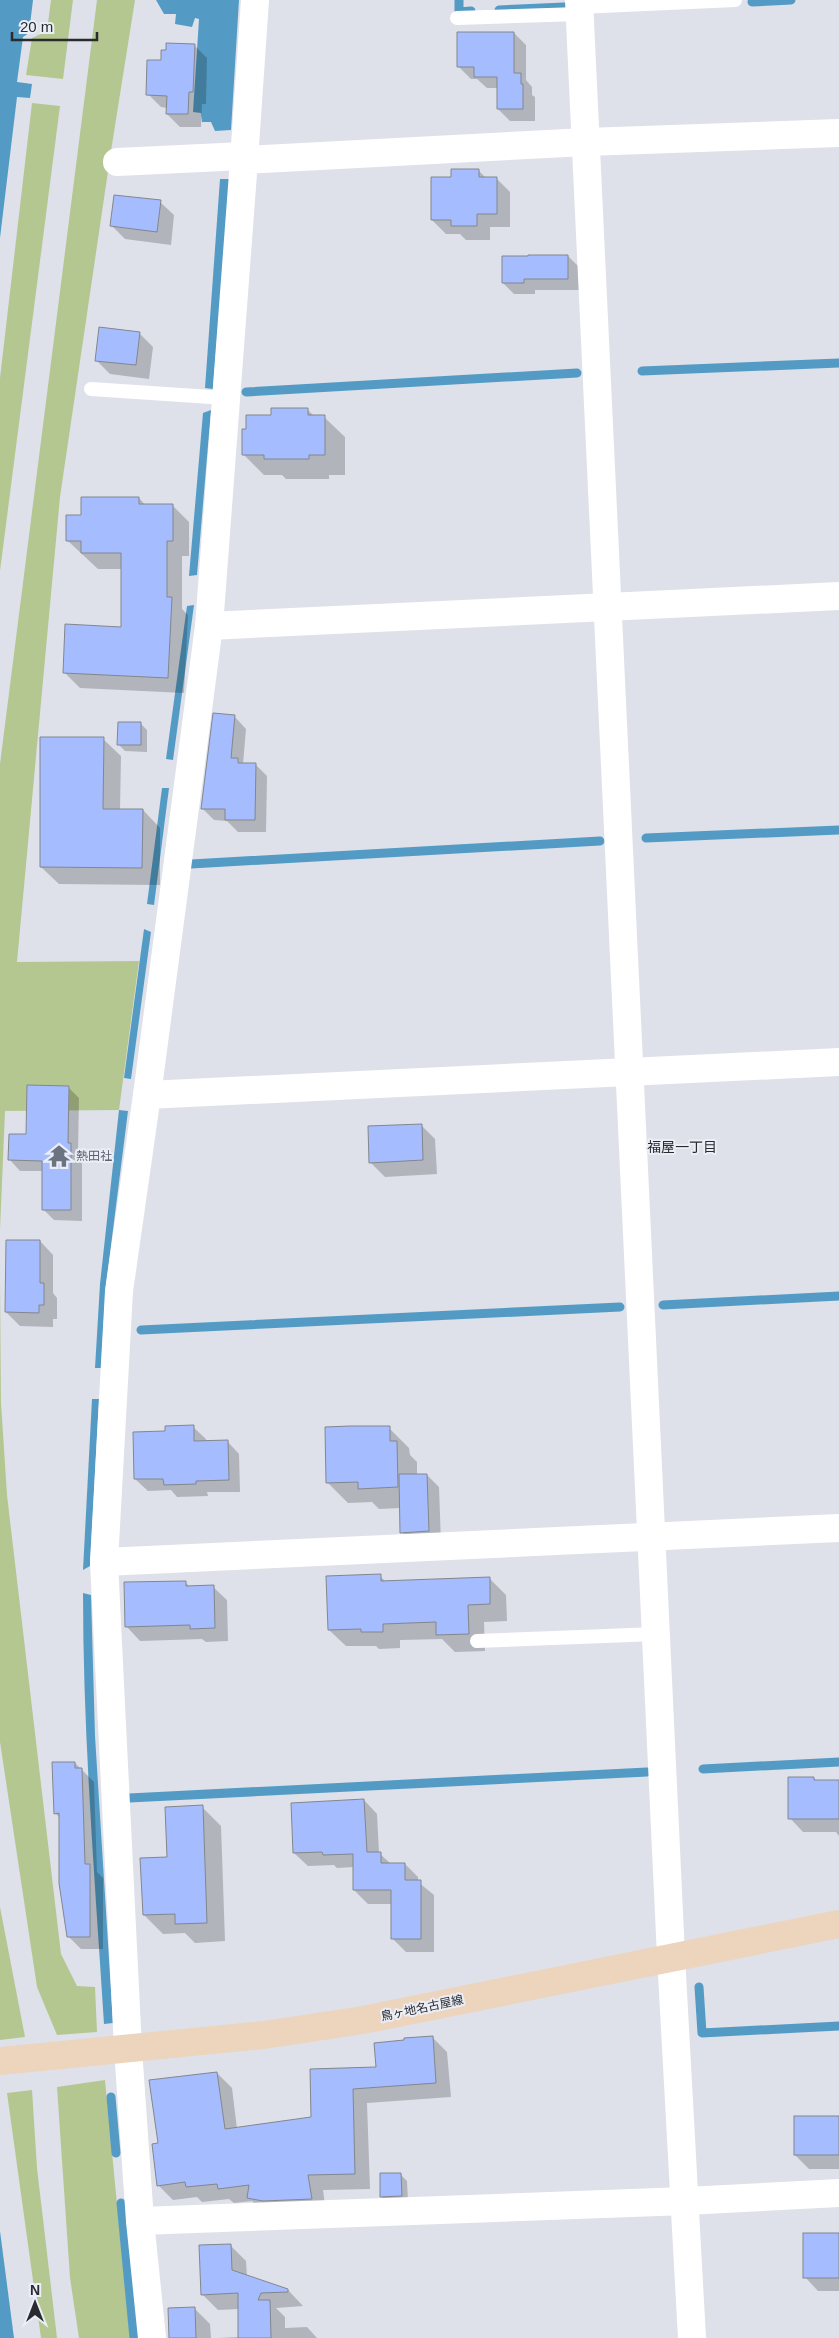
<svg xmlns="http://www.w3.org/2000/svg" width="839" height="2338" viewBox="0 0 839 2338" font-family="Helvetica,'Noto Sans JP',sans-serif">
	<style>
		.green { fill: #b5c790 }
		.water { fill: #539bc5 }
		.shadow { fill: #0003 }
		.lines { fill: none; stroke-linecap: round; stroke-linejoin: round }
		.stream { stroke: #539bc5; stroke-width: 9 }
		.building { fill: #a5bdfe; stroke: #83868e }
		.service { stroke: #fff; stroke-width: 14 }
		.minor { stroke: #fff; stroke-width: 28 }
		.tertiary { stroke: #fff; stroke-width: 28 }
		.secondary { stroke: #edd4bd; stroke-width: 28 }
		.labels { text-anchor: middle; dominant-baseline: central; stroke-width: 4; stroke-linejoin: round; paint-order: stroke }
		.worship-label { font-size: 12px; fill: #5b616d; stroke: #ebeef7; text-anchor: start }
		.street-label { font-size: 12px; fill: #292b2e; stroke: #ebeef7 }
		.neighbourhood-label { font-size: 14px; fill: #292b2e; stroke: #ebeef7 }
	</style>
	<rect width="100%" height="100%" fill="#dee1e9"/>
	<g class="green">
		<path d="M 51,0 L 73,0 L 63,79 L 26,75 L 32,38 L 47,31 Z"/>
		<path d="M 97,0 L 135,0 L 111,151 L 60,497 L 17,962 L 139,961 L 119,1110 L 5,1111 L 0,1230 L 0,764 Z"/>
		<path d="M 32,103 L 60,106 L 0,571 L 0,378 Z"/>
		<path d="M 0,1279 L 1,1403 L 7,1495 L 61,1954 L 77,1986 L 95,1987 L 97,2032 L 57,2035 L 37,1987 L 0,1742 Z"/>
		<path d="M 0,1907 L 25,2037 L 0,2040 Z"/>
		<path d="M 105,2080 L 130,2338 L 79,2338 L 70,2278 L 57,2087 Z"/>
		<path d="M 32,2090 L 37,2168 L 57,2338 L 41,2338 L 7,2093 Z"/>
	</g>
	<g class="water">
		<path d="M 0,0 L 33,0 L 29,33 L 23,37 L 17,82 L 32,84 L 30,98 L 17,97 L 0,238 Z"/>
		<path d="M 156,0 L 239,0 L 231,130 L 215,131 L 211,122 L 202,122 L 201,113 L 193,112 L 199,19 L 195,18 L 192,27 L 175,24 L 176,14 L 164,14 Z"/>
		<path d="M 220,179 L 230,179 L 213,389 L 205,388 Z"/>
		<path d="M 211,410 L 197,575 L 189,576 L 203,413 Z"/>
		<path d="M 194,605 L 173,760 L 166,759 L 187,606 Z"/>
		<path d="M 162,788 L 169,788 L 154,905 L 147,904 Z"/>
		<path d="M 144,929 L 151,932 L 131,1079 L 124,1078 Z"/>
		<path d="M 119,1110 L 128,1111 L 106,1285 L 101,1368 L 95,1368 L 100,1284 Z"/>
		<path d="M 92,1399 L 99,1399 L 90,1566 L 83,1570 Z"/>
		<path d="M 83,1593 L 91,1595 L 95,1736 L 113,2023 L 104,2024 C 95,1881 83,1737 83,1593 Z"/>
		<path d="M 0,2231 L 14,2338 L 0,2338 Z"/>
	</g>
	<g class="shadow">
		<path d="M 514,33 L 526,45 L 526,80 L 532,87 L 532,95 L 535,97 L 535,121 L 510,121 L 498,109 L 498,88 L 487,88 L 477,79 L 471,79 L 459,67 Z"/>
		<path d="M 194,45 L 207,58 L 206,104 L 202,104 L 201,127 L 180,127 L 167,114 L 167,108 L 161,107 L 148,94 L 167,52 Z"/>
		<path d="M 478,170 L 486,178 L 496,178 L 510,192 L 510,227 L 490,227 L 490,240 L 466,240 L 460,234 L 446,234 L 432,220 L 452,178 Z"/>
		<path d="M 160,202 L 174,215 L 171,245 L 125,239 L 111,225 Z"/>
		<path d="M 568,256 L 579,267 L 579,290 L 535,290 L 535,294 L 514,294 L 503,283 Z"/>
		<path d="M 139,333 L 153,347 L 149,379 L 110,374 L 96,360 Z"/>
		<path d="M 308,410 L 315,417 L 324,417 L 345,437 L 345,475 L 329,475 L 329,479 L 286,479 L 282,475 L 264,475 L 244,455 L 272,417 Z"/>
		<path d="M 139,498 L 146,506 L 173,506 L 189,522 L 189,556 L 182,556 L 182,609 L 188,615 L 184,693 L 80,688 L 64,672 L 122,628 L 122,569 L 98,569 L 68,541 L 82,517 Z"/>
		<path d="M 234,716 L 246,729 L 243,764 L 255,764 L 267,776 L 266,832 L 238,832 L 227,821 L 214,820 L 202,808 Z"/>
		<path d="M 141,724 L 147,730 L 147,752 L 125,751 L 118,744 Z"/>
		<path d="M 103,739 L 121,756 L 120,810 L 143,810 L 160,828 L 160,885 L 59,884 L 41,867 Z"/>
		<path d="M 68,1087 L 79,1098 L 78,1152 L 82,1155 L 82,1221 L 54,1220 L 43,1209 L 43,1171 L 20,1171 L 10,1160 Z"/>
		<path d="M 421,1125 L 435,1139 L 437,1174 L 385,1177 L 371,1163 Z"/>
		<path d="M 40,1241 L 53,1255 L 53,1293 L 57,1298 L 57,1319 L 53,1319 L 53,1327 L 20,1326 L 6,1312 Z"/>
		<path d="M 193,1427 L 206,1439 L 206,1442 L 227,1441 L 239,1454 L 240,1492 L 207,1492 L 208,1496 L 177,1497 L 171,1490 L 148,1491 L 135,1479 L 166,1432 Z"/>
		<path d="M 389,1428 L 409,1448 L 410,1455 L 417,1462 L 417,1475 L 427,1475 L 439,1487 L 441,1543 L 414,1544 L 402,1532 L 401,1508 L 379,1509 L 372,1502 L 348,1503 L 327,1482 Z"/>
		<path d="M 380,1576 L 386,1582 L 489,1578 L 506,1595 L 507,1621 L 484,1622 L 485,1651 L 455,1652 L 442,1639 L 400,1640 L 400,1648 L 379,1649 L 376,1646 L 346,1646 L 329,1630 Z"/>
		<path d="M 185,1582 L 190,1587 L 213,1587 L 227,1600 L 228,1641 L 206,1642 L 202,1639 L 140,1641 L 127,1627 Z"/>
		<path d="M 75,1763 L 94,1782 L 97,1872 L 103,1878 L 103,1949 L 81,1949 L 68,1936 L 60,1818 L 55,1813 Z"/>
		<path d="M 814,1778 L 817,1782 L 839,1782 L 839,1836 L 836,1832 L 803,1832 L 790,1818 Z"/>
		<path d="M 364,1800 L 377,1814 L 379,1853 L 391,1864 L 405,1864 L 418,1877 L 418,1882 L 434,1895 L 434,1952 L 406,1952 L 392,1938 L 392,1904 L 368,1904 L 354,1890 L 354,1867 L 337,1868 L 334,1865 L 308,1866 L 294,1853 Z"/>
		<path d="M 202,1807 L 221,1826 L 225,1941 L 195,1943 L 185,1933 L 163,1934 L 144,1915 L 168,1858 Z"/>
		<path d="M 432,2037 L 447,2052 L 451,2097 L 367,2103 L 370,2189 L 323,2190 L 326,2213 L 263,2212 L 252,2201 L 234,2203 L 229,2199 L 202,2202 L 197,2197 L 173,2200 L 158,2185 L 159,2144 L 217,2073 L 232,2088 L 237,2129 L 313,2119 L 377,2068 Z"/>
		<path d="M 839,2118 L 839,2169 L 809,2169 L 795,2155 Z"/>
		<path d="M 400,2174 L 407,2181 L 408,2202 L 388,2203 L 381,2196 Z"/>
		<path d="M 839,2234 L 839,2291 L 818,2291 L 805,2277 Z"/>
		<path d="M 230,2245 L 246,2261 L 247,2277 L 288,2290 L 303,2306 L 276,2308 L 285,2317 L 285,2328 L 307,2327 L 317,2338 L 219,2338 L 239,2337 L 239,2309 L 218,2310 L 202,2294 Z"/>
		<path d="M 194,2308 L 210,2324 L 211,2338 L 170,2338 Z"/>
	</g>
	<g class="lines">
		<g class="stream">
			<path d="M 459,0 L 459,12 L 471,11"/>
			<path d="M 752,2 L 791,0"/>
			<path d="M 499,10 L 564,7"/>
			<path d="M 642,371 L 839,363"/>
			<path d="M 246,392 L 577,373"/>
			<path d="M 646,838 L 839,830"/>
			<path d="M 191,864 L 600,841"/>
			<path d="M 663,1305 L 839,1296"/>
			<path d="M 141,1330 L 620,1307"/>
			<path d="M 703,1769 L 839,1762"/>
			<path d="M 129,1798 L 647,1772"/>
			<path d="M 699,1987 L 702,2033 L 839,2026"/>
			<path d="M 111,2097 L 116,2153"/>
			<path d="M 121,2203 L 134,2338"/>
		</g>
	</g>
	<g class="building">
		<path d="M 457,32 L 514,32 L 514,73 L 521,73 L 521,84 L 523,84 L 523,109 L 497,109 L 497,77 L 474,77 L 474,67 L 457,67 Z"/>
		<path d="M 166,43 L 195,44 L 193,92 L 189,92 L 188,114 L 166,114 L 167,96 L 146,95 L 147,60 L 161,60 L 161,50 L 166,50 Z"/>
		<path d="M 451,169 L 479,169 L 479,177 L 497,177 L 497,214 L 477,214 L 477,226 L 451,226 L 451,220 L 431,220 L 431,177 L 451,177 Z"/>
		<path d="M 114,195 L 161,200 L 157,232 L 110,226 Z"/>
		<path d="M 528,255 L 568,255 L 568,279 L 524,279 L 524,283 L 502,283 L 502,256 L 528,256 Z"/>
		<path d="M 99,327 L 140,332 L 136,365 L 95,361 Z"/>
		<path d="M 271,408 L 308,408 L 308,415 L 325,415 L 325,455 L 309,455 L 309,459 L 264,459 L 264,455 L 242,455 L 242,429 L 246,429 L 246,415 L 271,415 Z"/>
		<path d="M 81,497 L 139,497 L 139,504 L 173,504 L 173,541 L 167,541 L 167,597 L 172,597 L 168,678 L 63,673 L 65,624 L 121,627 L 121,553 L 81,553 L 81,541 L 66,541 L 66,515 L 81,515 Z"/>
		<path d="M 213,713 L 235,715 L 231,758 L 238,758 L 238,763 L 256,763 L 255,820 L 225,820 L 225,809 L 201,809 Z"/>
		<path d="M 118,722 L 141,722 L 141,745 L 117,745 Z"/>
		<path d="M 40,737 L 104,737 L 103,809 L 143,809 L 142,868 L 40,867 Z"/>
		<path d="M 27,1085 L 69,1086 L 68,1143 L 71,1143 L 71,1210 L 42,1210 L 42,1161 L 8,1160 L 9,1134 L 26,1134 Z"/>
		<path d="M 422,1124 L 423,1160 L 369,1163 L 368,1126 Z"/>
		<path d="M 6,1240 L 40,1240 L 40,1283 L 44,1283 L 44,1305 L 39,1305 L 39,1313 L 5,1312 Z"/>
		<path d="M 194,1425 L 194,1441 L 228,1440 L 229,1480 L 196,1481 L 196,1484 L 164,1485 L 163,1479 L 134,1479 L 133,1432 L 165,1431 L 165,1426 Z"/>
		<path d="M 350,1426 L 390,1426 L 390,1441 L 397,1441 L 398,1487 L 358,1489 L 358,1482 L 326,1483 L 325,1427 Z"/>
		<path d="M 399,1474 L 427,1474 L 429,1531 L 400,1533 Z"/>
		<path d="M 381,1574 L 381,1581 L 490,1577 L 490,1604 L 468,1605 L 469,1634 L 436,1635 L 436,1622 L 383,1624 L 383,1632 L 361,1632 L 361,1629 L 328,1630 L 326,1576 Z"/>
		<path d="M 186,1581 L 186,1586 L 214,1585 L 215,1628 L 190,1629 L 190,1625 L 125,1627 L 124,1582 Z"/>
		<path d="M 52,1762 L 75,1762 L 75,1768 L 82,1768 L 85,1864 L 90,1864 L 90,1937 L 67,1937 L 59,1883 L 59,1813 L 54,1814 Z"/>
		<path d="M 788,1777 L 814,1777 L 814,1780 L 839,1780 L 839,1819 L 788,1819 Z"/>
		<path d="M 364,1799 L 367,1852 L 381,1852 L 381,1863 L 405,1863 L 405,1880 L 421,1880 L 421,1939 L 391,1939 L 391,1890 L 353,1890 L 353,1854 L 323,1855 L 322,1852 L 293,1853 L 291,1803 Z"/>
		<path d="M 203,1805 L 207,1923 L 175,1924 L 175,1914 L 143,1915 L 140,1858 L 167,1857 L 165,1807 Z"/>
		<path d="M 433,2036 L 436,2083 L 353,2089 L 355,2174 L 308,2175 L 312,2199 L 263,2201 L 247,2198 L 249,2185 L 218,2189 L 217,2184 L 186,2187 L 185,2182 L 157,2186 L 152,2144 L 158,2143 L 149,2080 L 217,2072 L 225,2129 L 311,2117 L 310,2069 L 376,2067 L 374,2043 L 404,2040 L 404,2038 Z"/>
		<rect x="794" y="2116" width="45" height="39"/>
		<path d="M 380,2173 L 401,2173 L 402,2196 L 380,2197 Z"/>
		<rect x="803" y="2233" width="36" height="45"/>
		<path d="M 231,2244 L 232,2270 L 288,2289 L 288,2292 L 261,2293 L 258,2300 L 270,2300 L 271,2338 L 238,2338 L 238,2293 L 201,2295 L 199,2245 Z"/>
		<path d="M 195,2307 L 196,2338 L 169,2338 L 168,2308 Z"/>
	</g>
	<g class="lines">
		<g class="service">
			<path d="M 579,7 L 735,0"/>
			<path d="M 457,18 L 580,14"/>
			<path d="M 91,389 L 226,398"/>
			<path d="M 477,1641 L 656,1634"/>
		</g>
		<g class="minor">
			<path d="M 244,160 L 255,0"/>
			<path d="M 117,162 L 244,156"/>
			<path d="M 209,626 L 839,596"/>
			<path d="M 147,1095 L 839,1062"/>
			<path d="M 104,1562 L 839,1528"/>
			<path d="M 140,2221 L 686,2201 L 839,2193"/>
			<path d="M 152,2338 L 140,2221 L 128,2049 L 104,1562 L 119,1291 L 147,1095 L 209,626 L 244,160 L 586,142 L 839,133"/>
		</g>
		<path class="tertiary" d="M 579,0 L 671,1956 L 692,2338"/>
		<path class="secondary" d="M 0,2061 L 264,2035 L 363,2020 L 839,1924"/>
	</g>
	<defs>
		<symbol id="temple-bare" viewBox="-9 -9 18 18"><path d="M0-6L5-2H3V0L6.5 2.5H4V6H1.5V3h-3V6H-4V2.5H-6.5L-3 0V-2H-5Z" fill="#6b7280" stroke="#ebeef7" stroke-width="2.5" paint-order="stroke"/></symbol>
	</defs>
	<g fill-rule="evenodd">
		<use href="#temple-bare" x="43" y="1140" width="32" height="32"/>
	</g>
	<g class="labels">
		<g class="worship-label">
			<text x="76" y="1156">熱田社</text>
		</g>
		<g class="street-label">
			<text transform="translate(422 2008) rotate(-12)">鳥ヶ地名古屋線</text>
		</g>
		<g class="neighbourhood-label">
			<text x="682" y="1147">福屋一丁目</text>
		</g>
	</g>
	<g transform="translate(35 2303)" stroke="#ebeef7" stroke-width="4" paint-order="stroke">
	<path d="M0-4L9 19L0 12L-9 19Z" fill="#292b2e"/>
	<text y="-8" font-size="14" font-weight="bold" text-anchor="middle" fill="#292b2e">N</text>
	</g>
	<path d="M12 32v8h85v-8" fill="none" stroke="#292b2e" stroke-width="2.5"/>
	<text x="20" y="32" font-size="15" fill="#292b2e" stroke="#ebeef7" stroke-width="4" paint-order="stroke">20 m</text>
</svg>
